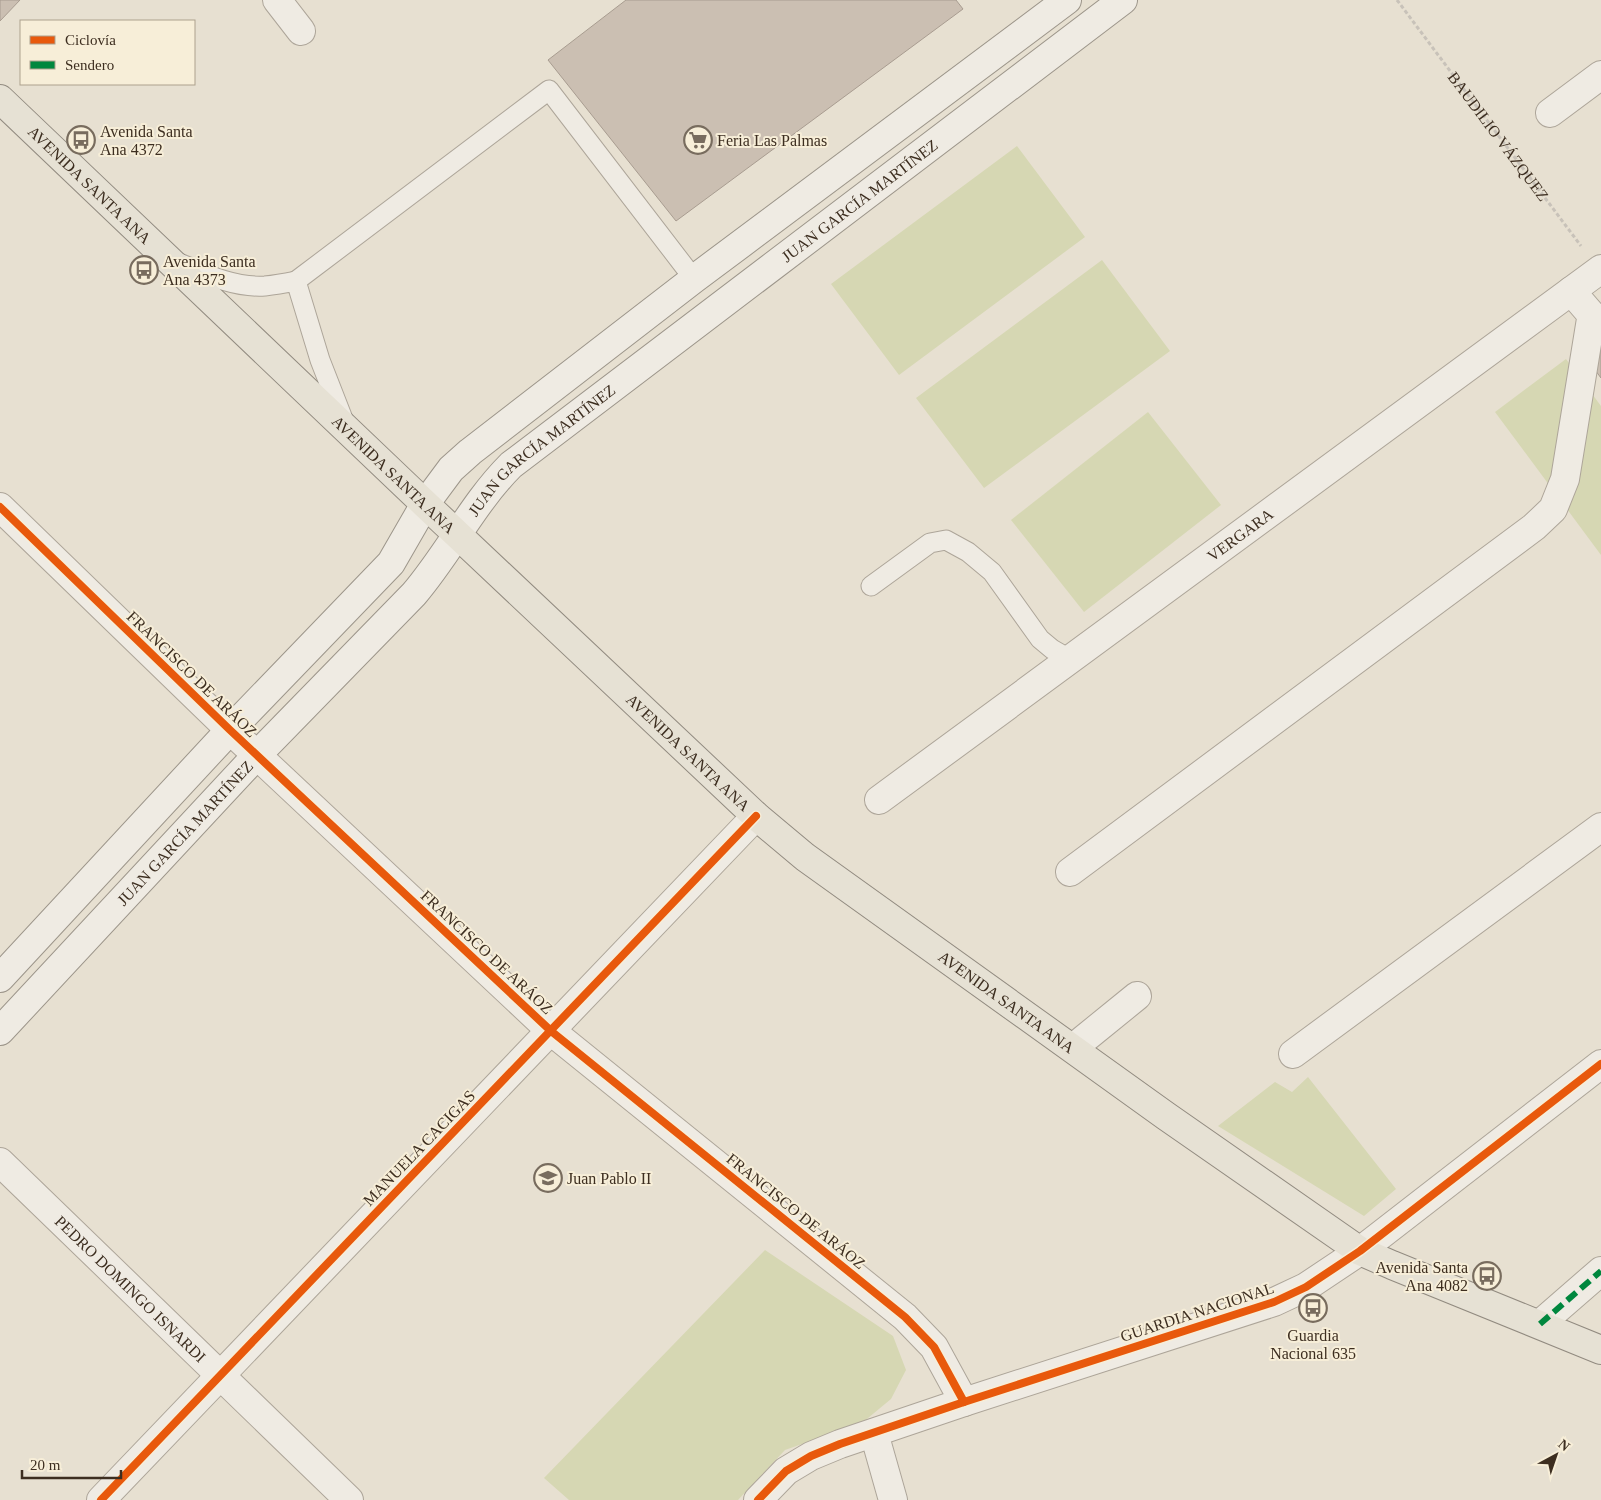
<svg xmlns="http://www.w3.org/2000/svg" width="1601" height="1500" viewBox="0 0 1601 1500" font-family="Georgia,serif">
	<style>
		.green { fill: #d6d7b3 }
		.building { fill: #cbbfb2; stroke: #a89c90 }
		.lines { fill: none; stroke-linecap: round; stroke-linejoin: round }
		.lane-casing { stroke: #ada599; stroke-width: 21 }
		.street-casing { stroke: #ada599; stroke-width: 30 }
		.secondary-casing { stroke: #9c958a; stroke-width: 30 }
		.primary-casing { stroke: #928b80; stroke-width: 30 }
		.path { stroke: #c8c2b9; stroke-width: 3; stroke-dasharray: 4 2.5; stroke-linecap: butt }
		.lane { stroke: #efebe3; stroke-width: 19 }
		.street { stroke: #efebe3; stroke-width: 28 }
		.secondary { stroke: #efebe3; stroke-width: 28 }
		.primary { stroke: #e6e1d4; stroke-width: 28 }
		.quiet { stroke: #00873e; stroke-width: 6; stroke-dasharray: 12 6; stroke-linecap: butt }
		.cycleway-casing { stroke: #f7eed8; stroke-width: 11 }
		.cycleway { stroke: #e8590c; stroke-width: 8 }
		.labels { text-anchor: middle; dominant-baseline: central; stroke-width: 4; stroke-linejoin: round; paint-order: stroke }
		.poi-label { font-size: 16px; fill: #3d2e20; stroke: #f7eed8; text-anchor: start }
		.street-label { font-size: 16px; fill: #3d2e20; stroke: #f7eed8 }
	</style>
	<rect width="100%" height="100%" fill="#e7e0d1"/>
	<g class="green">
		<path d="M 1017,146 L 1085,237 L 899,375 L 831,284 Z"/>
		<path d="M 1102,260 L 1170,351 L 984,488 L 916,398 Z"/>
		<path d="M 1566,359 L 1601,406 L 1601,555 L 1495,412 Z"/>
		<path d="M 1148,412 L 1221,505 L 1084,612 L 1011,520 Z"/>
		<path d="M 1308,1077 L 1396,1189 L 1364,1216 L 1218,1126 L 1275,1082 L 1292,1092 Z"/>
		<path d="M 765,1250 L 893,1336 L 906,1370 L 891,1399 L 862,1423 L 785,1450 L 738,1500 L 569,1500 L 544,1478 Z"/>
	</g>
	<g class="building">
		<path d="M 0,0 L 20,0 L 0,21 Z"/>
		<path d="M 626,0 L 956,0 L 963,9 L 676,221 L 548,60 Z"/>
		<path d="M 1601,349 L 1601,378 L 1587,359 Z"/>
	</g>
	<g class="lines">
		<defs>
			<g id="lane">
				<path d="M 179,263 C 205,274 235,288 265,286 C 275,285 286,283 296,281 L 320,360 L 345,424"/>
				<path d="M 296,281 L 549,90 L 694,279"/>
				<path d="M 871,586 L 930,543 L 946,540 L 968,552 L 992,572 L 1040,639 L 1052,649 L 1071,660"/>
			</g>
			<g id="street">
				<path d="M 277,0 L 301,31"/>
				<path d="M 1550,113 L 1601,75"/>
				<path d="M 0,507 L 230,730 L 551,1031 L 905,1317 L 934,1347 L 964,1402"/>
				<path id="s2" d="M 879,800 L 1601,269"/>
				<path d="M 1070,872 L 1534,527 L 1553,509 L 1565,479 L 1591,319 L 1590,313 L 1571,291"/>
				<path d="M 1073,1048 L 1137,996"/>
				<path d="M 1293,1054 L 1601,827"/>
				<path id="s3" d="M 0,1162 L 349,1500"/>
				<path d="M 1540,1324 L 1601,1271"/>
				<path d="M 874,1433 L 893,1500"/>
				<path d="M 101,1500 L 756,816"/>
				<path d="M 758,1500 L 786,1471 L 811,1456 L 840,1444 L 964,1402 L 1274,1302 L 1306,1287 L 1360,1251 L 1601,1064"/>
			</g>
			<g id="secondary">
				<path d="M 0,978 L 230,730 L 391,563 L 425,504 L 451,469 L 470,452 L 694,279 L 1067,0"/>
				<path id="s4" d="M 0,1031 L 257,755 L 414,594 C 449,553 473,503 511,465 L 1123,0"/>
			</g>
			<g id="primary">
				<path id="s5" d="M 0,99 L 425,504 L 756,816 L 805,857 L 1166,1116 L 1360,1251 L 1392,1265 L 1601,1350"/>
			</g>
		</defs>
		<use href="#lane" class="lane-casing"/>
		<use href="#street" class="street-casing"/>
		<use href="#secondary" class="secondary-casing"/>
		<use href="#primary" class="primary-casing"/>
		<path class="path" id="s1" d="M 1397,0 L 1581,246"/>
		<use href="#lane" class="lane"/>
		<use href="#street" class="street"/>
		<use href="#secondary" class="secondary"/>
		<use href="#primary" class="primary"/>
		<path class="quiet" d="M 1540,1324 L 1601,1271"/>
		<defs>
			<g id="cycleway">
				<path d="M 0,507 L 230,730 L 551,1031 L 905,1317 L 934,1347 L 964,1402"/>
				<path d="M 101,1500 L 756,816"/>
				<path d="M 758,1500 L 786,1471 L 811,1456 L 840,1444 L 964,1402 L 1274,1302 L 1306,1287 L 1360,1251 L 1601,1064"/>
			</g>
		</defs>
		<use href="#cycleway" class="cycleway-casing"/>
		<use href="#cycleway" class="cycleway"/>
	</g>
	<defs>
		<symbol id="bus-ring" viewBox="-11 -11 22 22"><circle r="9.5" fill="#f7eed8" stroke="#786c5e" stroke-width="1.5"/><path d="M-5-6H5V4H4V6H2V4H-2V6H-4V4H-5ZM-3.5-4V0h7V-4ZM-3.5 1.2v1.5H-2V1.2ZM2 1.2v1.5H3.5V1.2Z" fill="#786c5e"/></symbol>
		<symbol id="supermarket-ring" viewBox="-11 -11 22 22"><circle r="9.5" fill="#f7eed8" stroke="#786c5e" stroke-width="1.5"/><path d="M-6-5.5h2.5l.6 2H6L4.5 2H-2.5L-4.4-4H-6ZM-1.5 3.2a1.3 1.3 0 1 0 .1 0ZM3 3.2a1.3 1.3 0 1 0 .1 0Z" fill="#786c5e"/></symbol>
		<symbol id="school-ring" viewBox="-11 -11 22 22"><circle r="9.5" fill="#f7eed8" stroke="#786c5e" stroke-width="1.5"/><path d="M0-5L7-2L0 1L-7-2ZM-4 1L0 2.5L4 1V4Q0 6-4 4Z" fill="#786c5e"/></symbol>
	</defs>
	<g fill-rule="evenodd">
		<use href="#bus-ring" x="65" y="124" width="32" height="32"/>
		<use href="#supermarket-ring" x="682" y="124" width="32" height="32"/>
		<use href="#bus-ring" x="128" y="254" width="32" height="32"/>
		<use href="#school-ring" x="532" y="1162" width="32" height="32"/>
		<use href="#bus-ring" x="1471" y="1260" width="32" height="32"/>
		<use href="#bus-ring" x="1297" y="1292" width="32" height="32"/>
	</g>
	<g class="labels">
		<g class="poi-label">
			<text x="100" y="131">Avenida Santa<tspan x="100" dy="18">Ana 4372</tspan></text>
			<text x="717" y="140">Feria Las Palmas</text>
			<text x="163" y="261">Avenida Santa<tspan x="163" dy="18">Ana 4373</tspan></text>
			<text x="567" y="1178">Juan Pablo II</text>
			<text x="1468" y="1267" text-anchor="end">Avenida Santa<tspan x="1468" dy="18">Ana 4082</tspan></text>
			<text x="1313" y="1335" text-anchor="middle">Guardia<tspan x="1313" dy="18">Nacional 635</tspan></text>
		</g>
		<g class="street-label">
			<text stroke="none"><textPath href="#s1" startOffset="170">BAUDILIO VÁZQUEZ</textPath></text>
			<text stroke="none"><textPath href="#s5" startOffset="124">AVENIDA SANTA ANA</textPath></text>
			<text stroke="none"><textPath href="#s4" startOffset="1201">JUAN GARCÍA MARTÍNEZ</textPath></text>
			<text stroke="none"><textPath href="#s4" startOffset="796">JUAN GARCÍA MARTÍNEZ</textPath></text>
			<text stroke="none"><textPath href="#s5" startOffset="544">AVENIDA SANTA ANA</textPath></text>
			<text stroke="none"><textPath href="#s2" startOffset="448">VERGARA</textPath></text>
			<text transform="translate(192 674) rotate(44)">FRANCISCO DE ARÁOZ</text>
			<text stroke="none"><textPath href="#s5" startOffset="949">AVENIDA SANTA ANA</textPath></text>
			<text stroke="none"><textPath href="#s4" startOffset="271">JUAN GARCÍA MARTÍNEZ</textPath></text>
			<text transform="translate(487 952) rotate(43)">FRANCISCO DE ARÁOZ</text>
			<text stroke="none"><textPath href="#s5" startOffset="1354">AVENIDA SANTA ANA</textPath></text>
			<text transform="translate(419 1148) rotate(-46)">MANUELA CACIGAS</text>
			<text transform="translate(796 1211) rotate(39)">FRANCISCO DE ARÁOZ</text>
			<text stroke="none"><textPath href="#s3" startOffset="182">PEDRO DOMINGO ISNARDI</textPath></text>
			<text transform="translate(1197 1312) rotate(-18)">GUARDIA NACIONAL</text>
		</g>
	</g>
	<rect x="20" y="20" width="175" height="65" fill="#f7eed8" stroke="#ada18e"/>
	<rect x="30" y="36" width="25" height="8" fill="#e8590c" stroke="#ada18e"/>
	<text x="65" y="45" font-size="15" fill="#3d2e20">Ciclovía</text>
	<rect x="30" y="61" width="25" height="8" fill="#00873e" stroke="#ada18e"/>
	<text x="65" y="70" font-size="15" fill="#3d2e20">Sendero</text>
	<g transform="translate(1556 1455) rotate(40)" stroke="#f7eed8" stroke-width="4" paint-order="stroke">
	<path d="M0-4L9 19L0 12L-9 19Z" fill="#3d2e20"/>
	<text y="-8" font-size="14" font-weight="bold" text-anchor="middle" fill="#3d2e20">N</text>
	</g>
	<path d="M22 1470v8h99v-8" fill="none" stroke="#3d2e20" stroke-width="2.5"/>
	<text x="30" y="1470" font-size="15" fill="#3d2e20" stroke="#f7eed8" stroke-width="4" paint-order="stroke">20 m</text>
</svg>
